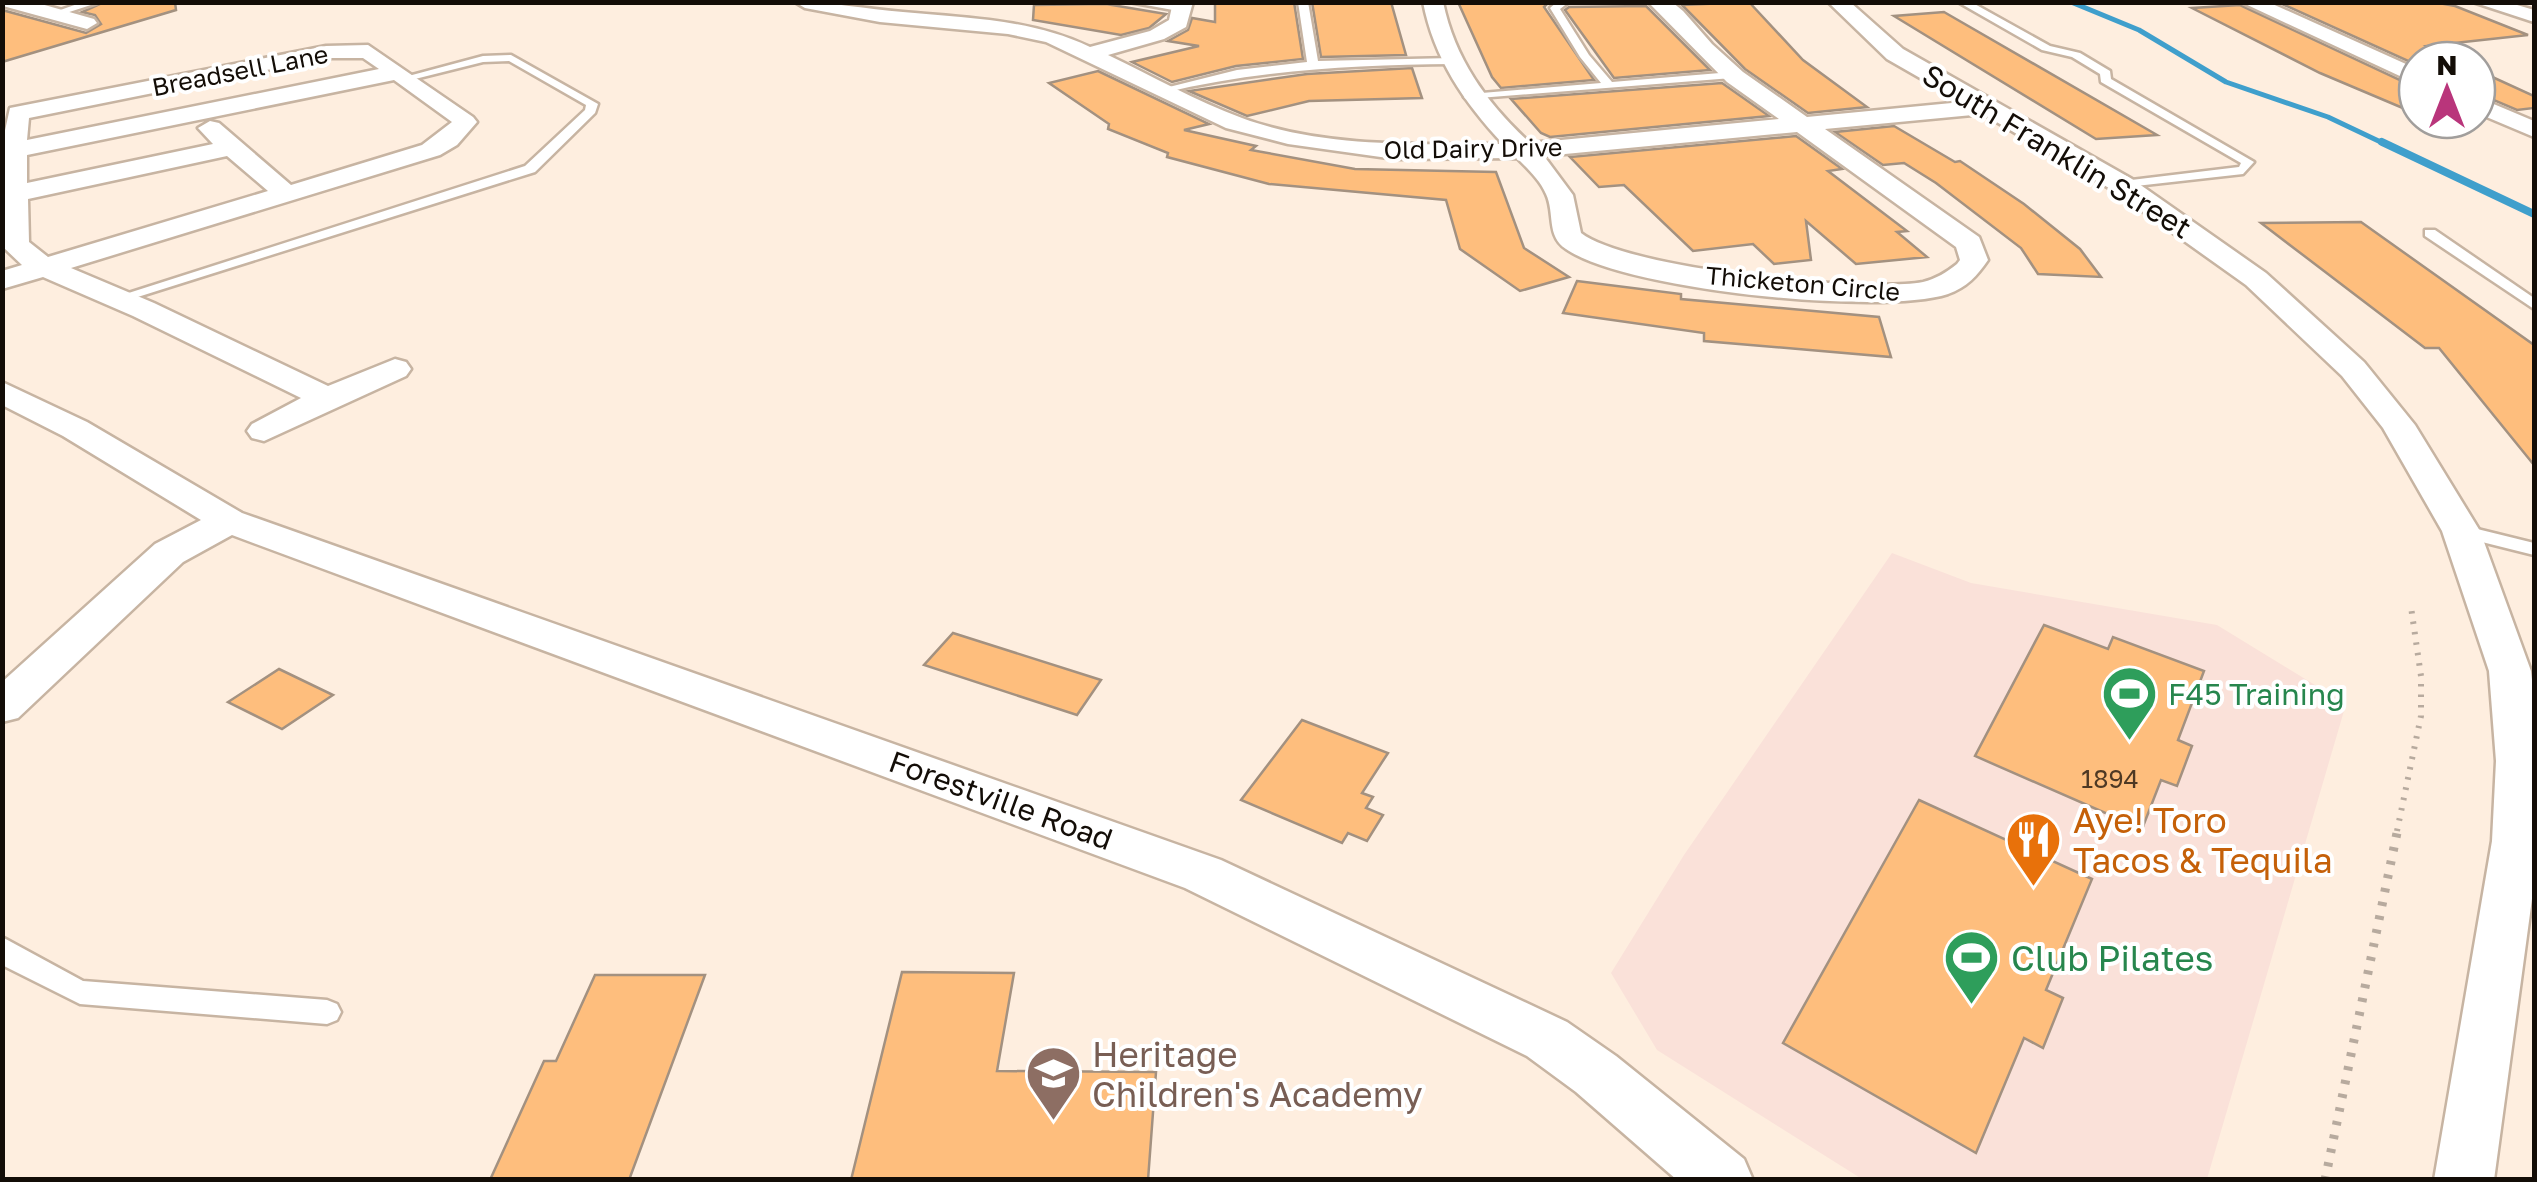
<svg xmlns="http://www.w3.org/2000/svg" width="2537" height="1182" viewBox="0 0 2537 1182" font-family="'Golos Text',sans-serif">
	<style>
		.commercial { fill: #fae1d9 }
		.lines { fill: none; stroke-linecap: round; stroke-linejoin: round }
		.stream-far1 { stroke: #3f9fcc; stroke-width: 5 }
		.stream { stroke: #3f9fcc; stroke-width: 8 }
		.building { fill: #febe7d; stroke: #a39180; stroke-width: 2.5 }
		.service-casing { stroke: #c7b4a2; stroke-width: 5 }
		.minor-casing { stroke: #c7b4a2; stroke-width: 5 }
		.path-far1 { stroke: #b7aa9e; stroke-width: 6; stroke-dasharray: 2.5 8; stroke-linecap: butt }
		.path { stroke: #b7aa9e; stroke-width: 9; stroke-dasharray: 4 10; stroke-linecap: butt }
		.service { fill: #fff; fill-rule: evenodd }
		.minor { fill: #fff; fill-rule: evenodd }
		.labels { text-anchor: middle; dominant-baseline: central; stroke-width: 8; stroke-linejoin: round; paint-order: stroke }
		.far-street-label { font-size: 25px; fill: #130d07; stroke: #fff }
		.number-label { font-size: 25px; fill: #4e3924 }
		.street-label { font-size: 30px; fill: #130d07; stroke: #fff }
		.leisure-label { font-size: 30px; fill: #27864d; stroke: #fff; text-anchor: start }
		.near-food-label { font-size: 35px; fill: #c56008; stroke: #fff; text-anchor: start }
		.near-leisure-label { font-size: 35px; fill: #27864d; stroke: #fff; text-anchor: start }
		.near-education-label { font-size: 35px; fill: #785e54; stroke: #fff; text-anchor: start }
	</style>
	<rect width="100%" height="100%" fill="#feeedf"/>
	<path class="commercial" d="M 1892,553 L 1971,583 L 2217,625 L 2346,704 L 2207,1179 L 1862,1179 L 1657,1050 L 1611,973 L 1684,855 Z"/>
	<g class="lines">
		<path class="stream-far1" d="M 2071,2 L 2139,30 L 2226,82 L 2328,117 L 2387,145"/>
		<path class="stream" d="M 2382,142 L 2534,214"/>
	</g>
	<g class="building">
		<path d="M 104,2 L 175,2 L 176,10 L 2,62 L 2,10 L 86,33 L 101,24 L 95,15 L 82,12 Z"/>
		<path d="M 1273,2 L 1294,2 L 1303,59 L 1236,66 L 1172,82 L 1132,62 L 1199,46 L 1168,41 L 1188,30 L 1192,18 L 1215,22 L 1215,3 Z"/>
		<path d="M 1312,2 L 1391,2 L 1406,55 L 1321,57 Z"/>
		<path d="M 1458,2 L 1549,2 L 1544,7 L 1594,80 L 1501,88 L 1492,77 Z"/>
		<path d="M 1749,2 L 1803,60 L 1867,107 L 1808,113 L 1745,69 L 1682,5 Z"/>
		<path d="M 2433,2 L 2455,6 L 2528,35 L 2427,46 L 2456,60 L 2417,60 L 2417,65 L 2280,3 Z"/>
		<path d="M 1106,4 L 1166,14 L 1149,28 L 1121,35 L 1033,20 L 1034,5 Z"/>
		<path d="M 2240,5 L 2417,88 L 2417,114 L 2320,73 L 2192,8 Z"/>
		<path d="M 1646,6 L 1710,70 L 1614,78 L 1565,10 L 1569,7 Z"/>
		<path d="M 1944,12 L 2157,135 L 2096,139 L 1894,16 Z"/>
		<path d="M 1412,68 L 1422,98 L 1309,101 L 1247,116 L 1189,91 L 1307,74 Z"/>
		<path d="M 2477,70 L 2534,96 L 2534,108 L 2517,110 L 2477,93 Z"/>
		<path d="M 1098,71 L 1209,124 L 1184,130 L 1256,146 L 1251,150 L 1355,169 L 1496,172 L 1524,248 L 1569,277 L 1520,291 L 1460,249 L 1446,200 L 1269,184 L 1167,157 L 1168,153 L 1108,129 L 1109,124 L 1049,83 Z"/>
		<path d="M 1722,83 L 1769,116 L 1550,137 L 1541,133 L 1511,99 Z"/>
		<path d="M 1894,126 L 1955,162 L 1960,161 L 2024,204 L 2080,249 L 2101,277 L 2038,274 L 2021,248 L 1936,183 L 1904,163 L 1883,165 L 1835,132 Z"/>
		<path d="M 1796,136 L 1842,169 L 1828,171 L 1907,231 L 1897,232 L 1927,257 L 1856,264 L 1806,221 L 1811,260 L 1774,264 L 1753,244 L 1693,251 L 1624,185 L 1599,187 L 1570,157 Z"/>
		<path d="M 2361,222 L 2534,345 L 2534,465 L 2439,348 L 2425,348 L 2261,223 Z"/>
		<path d="M 1577,281 L 1681,294 L 1681,299 L 1879,317 L 1891,357 L 1704,341 L 1704,333 L 1563,313 Z"/>
		<path d="M 2044,625 L 2108,649 L 2113,637 L 2204,671 L 2178,740 L 2192,746 L 2177,786 L 2161,780 L 2142,829 L 1975,756 Z"/>
		<path d="M 953,633 L 1101,680 L 1077,715 L 924,665 Z"/>
		<path d="M 279,669 L 333,695 L 282,729 L 228,702 Z"/>
		<path d="M 1302,720 L 1388,753 L 1362,793 L 1373,797 L 1366,808 L 1383,815 L 1367,841 L 1348,833 L 1342,843 L 1241,800 Z"/>
		<path d="M 1919,800 L 2092,879 L 2046,990 L 2063,998 L 2043,1048 L 2024,1038 L 1976,1153 L 1783,1043 Z"/>
		<path d="M 902,972 L 1014,973 L 997,1071 L 1156,1072 L 1148,1180 L 851,1180 Z"/>
		<path d="M 595,975 L 705,975 L 629,1180 L 490,1180 L 544,1061 L 556,1061 Z"/>
	</g>
	<g class="lines">
		<defs>
			<g id="service">
				<path d="M 83,2 L 100,2 L 54,17 L 49,14 Z"/>
				<path d="M 1129,2 L 1159,2 L 1189,9 L 1184,12 Z"/>
				<path d="M 1298,2 L 1308,2 L 1318,61 L 1453,58 L 1458,61 L 1453,64 C 1354,65 1259,70 1163,93 L 1157,90 L 1237,70 L 1307,62 Z"/>
				<path d="M 1557,2 L 1569,2 L 1560,9 L 1589,55 L 1612,82 L 1732,72 L 1738,75 L 1732,78 L 1466,99 L 1464,97 L 1470,94 L 1601,83 L 1580,57 L 1550,8 Z"/>
				<path d="M 1958,2 L 1971,2 L 2050,46 L 2080,53 L 2110,71 L 2111,79 L 2254,162 L 2243,174 L 2118,188 L 2116,185 L 2123,181 L 2239,167 L 2241,163 L 2101,82 L 2100,74 L 2072,57 L 2042,50 Z"/>
				<path d="M 511,55 L 598,104 L 595,113 L 535,172 L 125,301 L 120,302 L 113,298 L 525,166 L 585,110 L 586,105 L 509,61 L 483,62 L 407,81 L 401,78 L 483,56 Z"/>
				<path d="M 2425,230 L 2435,230 L 2534,298 L 2534,309 L 2425,236 Z"/>
				<path d="M 2461,525 L 2534,543 L 2534,555 L 2454,535 L 2452,531 L 2454,527 Z"/>
				<path d="M 2,937 L 83,981 L 327,1000 L 337,1004 L 341,1012 L 337,1020 L 327,1024 L 80,1004 L 2,965 Z"/>
			</g>
			<g id="minor">
				<path d="M 2,2 L 34,2 L 94,19 L 97,23 L 87,29 L 3,6 Z"/>
				<path d="M 795,2 C 832,2 866,9 903,12 C 967,18 1031,19 1090,47 L 1150,31 L 1169,20 L 1173,2 L 1193,2 L 1186,27 L 1164,39 L 1108,55 C 1152,76 1196,101 1242,118 C 1323,148 1417,144 1503,144 C 1464,102 1434,59 1423,2 L 1443,2 C 1455,60 1487,103 1530,143 L 1779,119 L 1727,82 L 1648,2 L 1672,2 L 1683,11 L 1712,44 L 1743,72 L 1807,117 L 1962,102 L 1887,59 L 1828,2 L 1850,2 L 1903,49 L 2132,179 L 2266,273 L 2364,362 L 2415,425 L 2480,531 L 2531,671 L 2534,698 L 2534,884 L 2494,1180 L 2434,1180 L 2492,841 L 2496,761 L 2489,671 L 2442,531 L 2383,428 L 2342,376 L 2246,285 L 2114,191 L 1983,114 L 1825,129 L 1979,237 L 1988,260 C 1977,276 1967,287 1948,294 C 1880,316 1625,290 1566,249 C 1546,236 1555,213 1546,194 C 1540,180 1528,169 1517,158 L 1395,159 L 1288,144 L 1226,128 L 1046,42 L 1008,34 L 880,22 L 805,8 ZM 1797,132 L 1956,247 L 1960,260 L 1957,264 C 1947,272 1936,279 1923,282 C 1863,293 1628,269 1581,233 L 1573,195 L 1544,156 Z"/>
				<path d="M 2241,2 L 2268,2 L 2417,69 L 2417,84 Z"/>
				<path d="M 2473,2 L 2507,2 L 2534,10 L 2534,22 Z"/>
				<path d="M 368,45 L 473,117 L 477,122 L 457,145 L 440,155 L 71,268 L 154,303 L 328,386 L 395,359 L 406,362 L 411,369 L 406,376 L 264,441 L 252,438 L 247,431 L 252,424 L 301,398 L 133,316 L 43,277 L 2,289 L 2,271 L 22,265 L 2,246 L 2,144 L 10,108 L 326,46 ZM 326,58 L 363,58 L 379,69 L 27,140 L 29,118 ZM 394,80 L 452,122 L 422,145 L 291,185 L 219,123 L 210,121 L 198,128 L 213,144 L 27,183 L 27,155 ZM 227,156 L 268,191 L 48,257 L 29,242 L 28,199 Z"/>
				<path d="M 2477,97 L 2534,121 L 2534,137 L 2477,113 Z"/>
				<path d="M 2,382 L 87,422 L 242,513 L 1221,860 L 1567,1022 L 1616,1056 L 1744,1159 L 1753,1180 L 1677,1180 L 1576,1092 L 1527,1056 L 1185,888 L 232,535 L 183,562 L 18,718 L 2,722 L 2,682 L 155,544 L 201,520 L 63,436 L 2,405 Z"/>
			</g>
		</defs>
		<use href="#service" class="service-casing"/>
		<use href="#minor" class="minor-casing"/>
		<path class="path-far1" d="M 2397,831 L 2421,716 L 2421,676 L 2411,607"/>
		<path class="path" d="M 2325,1180 L 2398,828"/>
		<use href="#service" class="service"/>
		<use href="#minor" class="minor"/>
	</g>
	<defs>
		<symbol id="stadium-pin" viewBox="-11 -11 22 30"><path d="M0 17L-7.5 6A9.5 9.5 0 1 1 7.5 6Z" fill="#2e9e5b" stroke="#fff"/><path d="M0-5a6.5 5 0 1 0 0 10a6.5 5 0 1 0 0-10ZM-3.5-1.8h7v3.6h-7Z" fill="#fff"/></symbol>
		<symbol id="restaurant-pin" viewBox="-11 -11 22 30"><path d="M0 17L-7.5 6A9.5 9.5 0 1 1 7.5 6Z" fill="#e8710a" stroke="#fff"/><path d="M-5-6h1v4h1v-4h1v4h1v-4h1v5L-1.5 .5V6h-2V.5L-5-1ZM5-6V6H3V1.5H1.5Q1.5-4 5-6Z" fill="#fff"/></symbol>
		<symbol id="school-pin" viewBox="-11 -11 22 30"><path d="M0 17L-7.5 6A9.5 9.5 0 1 1 7.5 6Z" fill="#8d6e63" stroke="#fff"/><path d="M0-5L7-2L0 1L-7-2ZM-4 1L0 2.5L4 1V4Q0 6-4 4Z" fill="#fff"/></symbol>
	</defs>
	<g fill-rule="evenodd">
		<use href="#stadium-pin" x="2098" y="662" width="63" height="86"/>
		<use href="#restaurant-pin" x="2002" y="808" width="63" height="86"/>
		<use href="#stadium-pin" x="1940" y="926" width="63" height="86"/>
		<use href="#school-pin" x="1022" y="1042" width="63" height="86"/>
	</g>
	<g class="labels">
		<g class="far-street-label">
			<text transform="translate(240 70) rotate(-11)">Breadsell Lane</text>
			<text transform="translate(1473 148) rotate(-1)">Old Dairy Drive</text>
			<text transform="translate(1803 283) rotate(5)">Thicketon Circle</text>
		</g>
		<g class="number-label">
			<text x="2110" y="778">1894</text>
		</g>
		<g class="street-label">
			<text transform="translate(2057 151) rotate(31)">South Franklin Street</text>
			<text transform="translate(1001 800) rotate(20)">Forestville Road</text>
		</g>
		<g class="leisure-label">
			<text x="2168" y="694">F45 Training</text>
		</g>
		<g class="near-food-label">
			<text x="2073" y="820">Aye! Toro<tspan x="2073" dy="40">Tacos &amp; Tequila</tspan></text>
		</g>
		<g class="near-leisure-label">
			<text x="2011" y="958">Club Pilates</text>
		</g>
		<g class="near-education-label">
			<text x="1092" y="1054">Heritage<tspan x="1092" dy="40">Children's Academy</tspan></text>
		</g>
	</g>
	<rect width="2537" height="1182" fill="none" stroke="#130d07" stroke-width="10"/>
	<g transform="translate(2447 90)"><circle r="48" fill="#ffffff" stroke="#a19e9c" stroke-width="2.5"/>
	<path d="M0-8L18 38L0 25L-18 38Z" fill="#b9357b"/>
	<text y="-15" font-size="28" font-weight="bold" text-anchor="middle" fill="#130d07">N</text>
	</g>
</svg>
